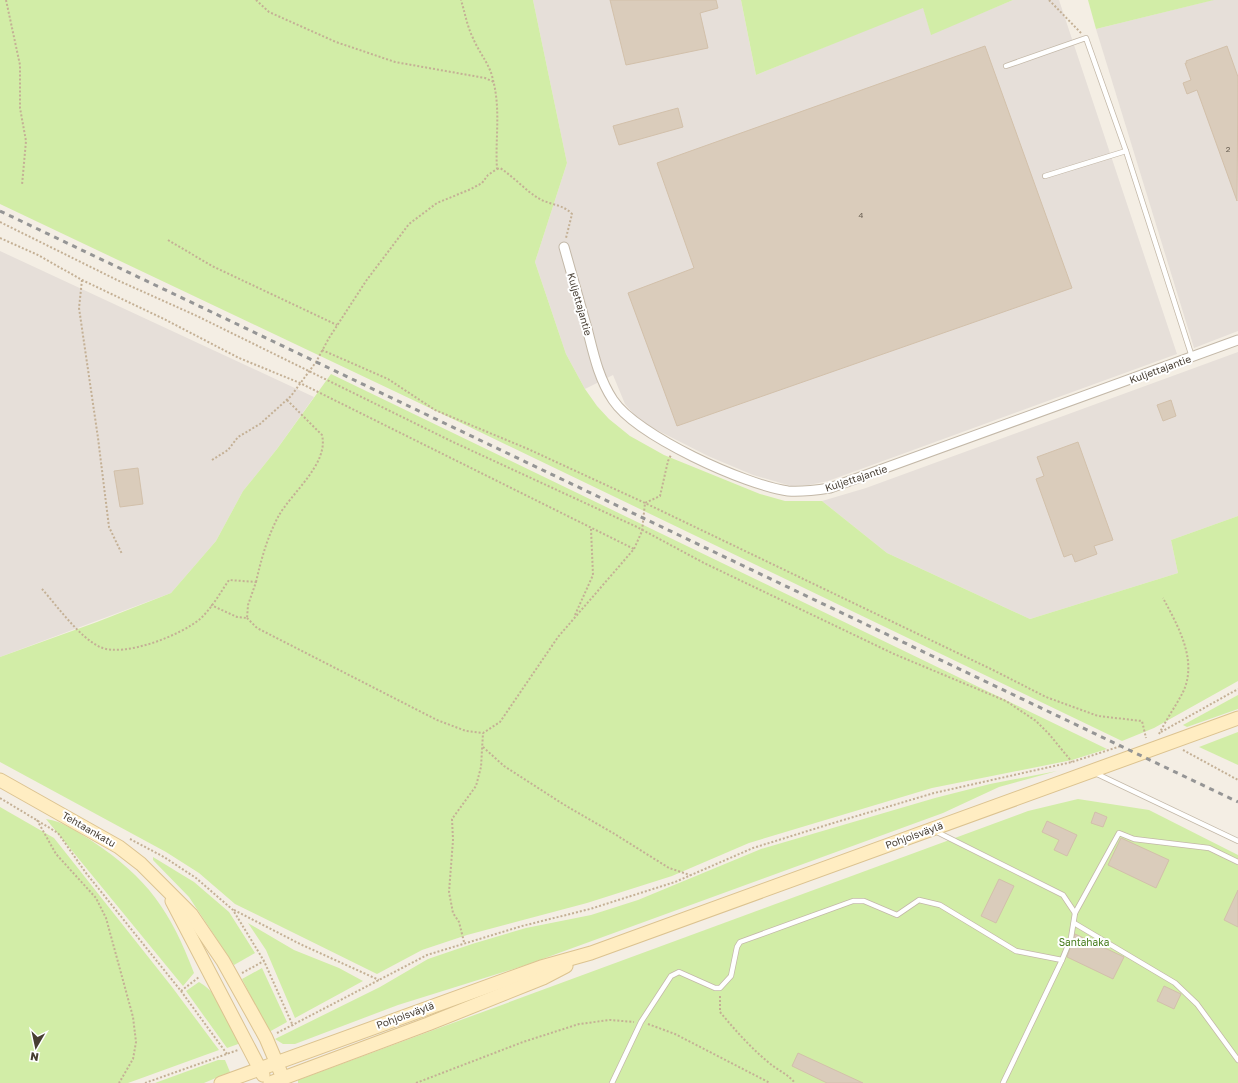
<svg xmlns="http://www.w3.org/2000/svg" width="1238" height="1083" viewBox="0 0 1238 1083" font-family="'Golos Text',sans-serif">
	<style>
		.industrial { fill: #e6dfd9 }
		.green { fill: #d2eda7 }
		.building { fill: #daccbb; stroke: #d2c0aa }
		.lines { fill: none; stroke-linecap: round; stroke-linejoin: round }
		.service-casing { stroke: #c3b8a8; stroke-width: 6 }
		.minor-casing { stroke: #c3b8a8; stroke-width: 11 }
		.secondary-casing { stroke: #dcc390; stroke-width: 15 }
		.path { stroke: #c4b095; stroke-width: 2; stroke-dasharray: 2 2; stroke-linecap: butt }
		.service { stroke: #fff; stroke-width: 4.5 }
		.minor { stroke: #fff; stroke-width: 9 }
		.secondary { stroke: #ffedc2; stroke-width: 13 }
		.rail { stroke: #959595; stroke-width: 3; stroke-dasharray: 5 5; stroke-linecap: butt }
		.labels { text-anchor: middle; dominant-baseline: central; stroke-width: 4; stroke-linejoin: round; paint-order: stroke }
		.number-label { font-size: 8px; fill: #6c6255 }
		.street-label { font-size: 10px; fill: #473e33; stroke: #fff }
		.park-label { font-size: 10px; fill: #497e20; stroke: #fff }
	</style>
	<rect width="100%" height="100%" fill="#f4eee4"/>
	<g class="industrial">
		<path d="M 533,0 L 741,0 L 756,75 L 923,7 L 931,34 L 1013,0 L 1059,0 L 1177,354 L 883,461 L 828,481 L 809,485 L 791,486 L 753,475 L 708,456 L 649,426 L 638,419 L 625,404 L 613,375 L 585,389 L 566,354 L 535,262 L 567,163 Z"/>
		<path d="M 1213,0 L 1238,0 L 1238,331 L 1194,348 L 1096,29 Z"/>
		<path d="M 0,251 L 314,397 L 277,449 L 243,491 L 216,541 L 171,593 L 0,657 Z"/>
		<path d="M 1238,352 L 1238,516 L 1171,540 L 1178,573 L 1030,619 L 887,553 L 822,501 L 866,488 Z"/>
	</g>
	<g class="green">
		<path d="M 0,0 L 533,0 L 567,163 L 535,262 L 566,354 L 585,389 L 597,406 L 609,419 L 630,436 L 664,455 L 760,494 L 785,501 L 822,501 L 887,553 L 1030,619 L 1178,573 L 1171,540 L 1238,516 L 1238,681 L 1154,728 L 1122,741 L 455,420 L 0,204 Z"/>
		<path d="M 741,0 L 1013,0 L 931,35 L 923,8 L 756,75 Z"/>
		<path d="M 1088,0 L 1214,0 L 1096,29 Z"/>
		<path d="M 331,374 L 1107,749 L 1072,760 L 932,788 L 749,843 L 672,876 L 587,903 L 467,935 L 422,950 L 377,974 L 235,904 L 199,873 L 166,852 L 0,762 L 0,657 L 97,622 L 171,593 L 216,541 L 243,491 L 277,449 Z"/>
		<path d="M 1238,695 L 1238,709 L 1187,727 L 1183,725 Z"/>
		<path d="M 1238,732 L 1238,765 L 1199,747 Z"/>
		<path d="M 1057,771 L 999,787 L 943,813 L 526,965 L 398,1005 L 295,1044 L 283,1044 L 275,1039 L 380,987 L 428,959 L 472,944 L 526,928 L 591,915 L 638,900 L 761,849 L 935,798 L 990,784 Z"/>
		<path d="M 1078,799 L 1149,810 L 1238,855 L 1238,1083 L 298,1083 L 298,1080 L 1028,811 Z"/>
		<path d="M 0,807 L 54,838 L 172,987 L 219,1050 L 128,1083 L 0,1083 Z"/>
		<path d="M 46,819 C 63,821 77,832 92,841 C 148,878 171,912 194,973 L 183,986 Z"/>
		<path d="M 153,857 L 194,882 L 229,912 L 255,953 L 234,965 L 189,897 L 153,860 Z"/>
		<path d="M 248,923 L 294,950 L 339,968 L 363,981 L 295,1018 L 266,950 Z"/>
		<path d="M 262,968 L 287,1022 L 269,1032 L 242,979 Z"/>
		<path d="M 199,982 C 221,995 230,1021 241,1043 L 227,1048 L 186,991 Z"/>
		<path d="M 218,1060 L 225,1060 L 230,1072 L 204,1083 L 155,1083 Z"/>
	</g>
	<g class="building">
		<path d="M 610,0 L 716,0 L 718,8 L 700,13 L 708,48 L 626,65 Z"/>
		<path d="M 985,46 L 1072,288 L 677,426 L 628,293 L 694,268 L 657,163 Z"/>
		<path d="M 1227,46 L 1238,77 L 1237,201 L 1197,90 L 1187,94 L 1183,83 L 1191,80 L 1185,63 L 1187,63 L 1186,61 Z"/>
		<path d="M 678,108 L 683,127 L 619,145 L 613,126 Z"/>
		<path d="M 1171,400 L 1176,416 L 1163,421 L 1157,405 Z"/>
		<path d="M 1078,442 L 1113,540 L 1094,546 L 1097,554 L 1075,562 L 1072,554 L 1064,557 L 1036,479 L 1044,476 L 1037,457 Z"/>
		<path d="M 138,468 L 143,504 L 120,507 L 114,471 Z"/>
		<path d="M 1095,812 L 1107,817 L 1103,827 L 1091,823 Z"/>
		<path d="M 1047,821 L 1077,835 L 1067,856 L 1054,850 L 1059,840 L 1042,832 Z"/>
		<path d="M 1121,838 L 1169,860 L 1156,888 L 1108,865 Z"/>
		<path d="M 999,879 L 1014,886 L 996,923 L 981,916 Z"/>
		<path d="M 1238,890 L 1238,927 L 1224,920 Z"/>
		<path d="M 1075,934 L 1124,957 L 1113,979 L 1067,957 Z"/>
		<path d="M 1164,986 L 1181,994 L 1174,1009 L 1157,1001 Z"/>
		<path d="M 798,1053 L 863,1083 L 827,1083 L 792,1066 Z"/>
	</g>
	<g class="lines">
		<defs>
			<g id="service">
				<path d="M 1006,66 L 1086,38 L 1126,151 L 1192,357"/>
				<path d="M 1045,176 L 1126,151"/>
				<path d="M 1095,773 L 1238,841"/>
				<path d="M 935,831 L 1063,895 L 1075,913 L 1071,938 L 1062,960 L 1003,1083"/>
				<path d="M 1075,913 L 1119,833 L 1134,839 L 1209,848 L 1238,862"/>
				<path d="M 1074,923 L 1175,983 L 1197,1004 L 1238,1060"/>
				<path d="M 612,1083 L 641,1022 L 671,976 L 679,972 L 715,988 L 720,988 L 731,976 L 737,947 L 740,942 L 853,901 L 864,901 L 897,915 L 919,900 L 940,905 L 1016,951 L 1062,960"/>
			</g>
			<path id="minor" d="M 564,247 C 572,276 580,304 588,332 C 594,356 599,379 613,400 C 637,436 745,485 788,491 C 802,492 817,490 830,488 L 1238,340"/>
			<g id="secondary">
				<path d="M 0,780 L 119,847 L 141,864 L 191,914 L 223,961 L 251,1011 L 266,1038 L 283,1078"/>
				<path d="M 172,901 L 263,1075"/>
				<path d="M 221,1083 L 541,967 L 591,953 L 1238,718"/>
				<path d="M 270,1083 L 428,1024 L 543,978 L 566,966"/>
			</g>
		</defs>
		<use href="#service" class="service-casing"/>
		<use href="#minor" class="minor-casing"/>
		<use href="#secondary" class="secondary-casing"/>
		<g class="path">
			<path d="M 6,0 L 20,65 L 20,108 L 26,141 L 22,185"/>
			<path d="M 256,0 L 269,12 L 336,42 L 395,62 L 485,78 L 494,82"/>
			<path d="M 1049,0 L 1081,33"/>
			<path d="M 497,169 L 500,168 C 514,177 525,190 538,198 C 549,205 563,204 572,214 L 566,238"/>
			<path d="M 0,222 L 117,280 L 197,316 L 453,442 L 637,527 L 704,563 L 894,654 L 1006,701 L 1036,721 L 1049,734 L 1072,762"/>
			<path d="M 0,238 L 38,255 L 82,280 L 164,319 L 239,358 L 300,383 L 634,549"/>
			<path d="M 168,240 L 212,266 L 337,325"/>
			<path d="M 82,280 L 79,308 L 98,438 L 109,527 L 122,554"/>
			<path d="M 322,350 L 388,379 L 435,410 L 528,449 L 645,503 L 993,670 L 1046,697 L 1098,716 L 1142,721 L 1146,738"/>
			<path d="M 212,460 L 228,450 L 238,437 L 260,424 L 291,396 L 316,362 L 329,338 L 366,281 L 409,224 L 437,203 L 471,189 L 482,183 L 488,175 L 497,169 C 495,139 501,110 493,80 C 490,64 479,53 473,38 C 467,26 465,13 461,0"/>
			<path d="M 256,582 C 261,560 267,538 278,517 C 291,493 329,464 322,435 L 287,400"/>
			<path d="M 42,589 C 58,607 79,637 100,647 C 124,658 181,635 200,619 C 212,608 220,593 229,580 L 256,582 L 248,605 L 247,618 L 237,617 L 211,605"/>
			<path d="M 575,615 L 593,575 L 591,529"/>
			<path d="M 247,618 L 257,628 L 437,720 L 466,731 L 483,733 L 500,722 L 558,637 L 634,549 L 642,531 L 645,503 L 660,496 L 668,461 L 671,455"/>
			<path d="M 1161,732 L 1238,689"/>
			<path d="M 1159,734 C 1166,720 1175,707 1182,694 C 1199,662 1178,626 1163,598"/>
			<path d="M 483,747 L 504,766 L 563,804 L 613,833 L 669,868 L 690,875"/>
			<path d="M 1183,750 L 1238,780"/>
			<path d="M 0,798 L 58,833 L 86,873 L 181,991 L 227,1054"/>
			<path d="M 37,820 L 56,854 L 96,898 L 106,918 L 133,1017 L 136,1042 L 133,1059 L 119,1083"/>
			<path d="M 130,839 L 164,857 L 196,878 L 233,910 L 264,961 L 293,1026"/>
			<path d="M 234,910 L 300,944 L 379,980"/>
			<path d="M 464,942 L 459,922 L 453,913 L 449,892 L 453,840 L 452,819 L 476,786 L 481,767 L 483,733"/>
			<path d="M 242,973 L 264,961"/>
			<path d="M 181,991 L 199,977"/>
			<path d="M 720,996 L 720,1012 C 735,1030 750,1047 768,1062 C 777,1070 788,1074 795,1083"/>
			<path d="M 648,1024 L 675,1034 L 770,1083"/>
			<path d="M 277,1033 L 427,955 L 522,926 L 590,909 L 675,882 L 753,848 L 830,824 L 934,793 L 1072,762 L 1121,746"/>
			<path d="M 145,1083 L 238,1050"/>
			<path d="M 416,1083 L 523,1042 L 579,1024 L 610,1020 L 634,1022"/>
		</g>
		<use href="#service" class="service"/>
		<use href="#minor" class="minor"/>
		<use href="#secondary" class="secondary"/>
		<path class="rail" d="M 0,211 L 1238,802"/>
	</g>
	<g class="labels">
		<g class="number-label">
			<text x="1228" y="149">2</text>
			<text x="861" y="215">4</text>
		</g>
		<g class="street-label">
			<text transform="translate(580 304) rotate(74)">Kuljettajantie</text>
			<text transform="translate(1160 369) rotate(-20)">Kuljettajantie</text>
			<text transform="translate(856 478) rotate(-18)">Kuljettajantie</text>
			<text transform="translate(89 829) rotate(30)">Tehtaankatu</text>
			<text transform="translate(914 835) rotate(-20)">Pohjoisväylä</text>
			<text transform="translate(405 1015) rotate(-20)">Pohjoisväylä</text>
		</g>
		<g class="park-label">
			<text x="1084" y="942">Santahaka</text>
		</g>
	</g>
	<g transform="translate(36 1047) rotate(189)" stroke="#ffffff" stroke-width="3" paint-order="stroke">
	<path d="M0-3L7 15L0 10L-7 15Z" fill="#473e33"/>
	<text y="-6" font-size="11" font-weight="bold" text-anchor="middle" fill="#473e33">N</text>
	</g>
</svg>
